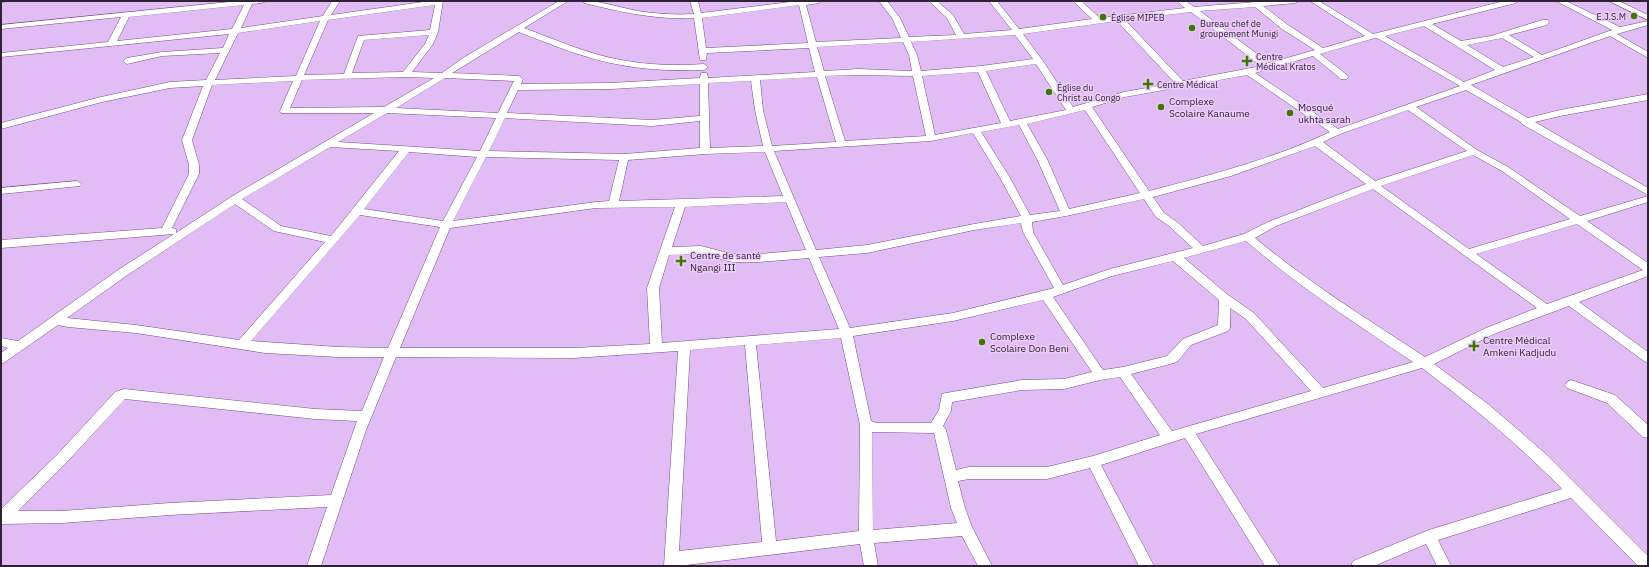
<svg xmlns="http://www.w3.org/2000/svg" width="1649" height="567" viewBox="0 0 1649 567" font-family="'IBM Plex Sans',sans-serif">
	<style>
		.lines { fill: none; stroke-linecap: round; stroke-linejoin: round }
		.minor-casing { stroke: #735183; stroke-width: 1 }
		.minor { fill: #fff; fill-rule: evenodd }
		.poi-dot { fill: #3f7606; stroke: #ebcdfa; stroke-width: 1.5 }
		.labels { text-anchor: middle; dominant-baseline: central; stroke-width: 3; stroke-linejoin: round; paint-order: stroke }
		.far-poi-label { font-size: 9px; fill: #2f2136; stroke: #ebcdfa; text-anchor: start }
		.poi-label { font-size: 10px; fill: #2f2136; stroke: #ebcdfa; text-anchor: start }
	</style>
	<rect width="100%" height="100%" fill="#e2bdf5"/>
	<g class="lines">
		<defs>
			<g id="minor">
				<path d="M 1,1 L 7,1 L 1,3 Z"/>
				<path d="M 239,1 L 266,1 L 262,3 L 252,4 L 241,28 L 323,16 L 332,1 L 340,1 L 331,15 L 430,1 L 443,1 L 438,32 L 433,44 L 412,72 L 442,73 L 463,58 L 559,1 L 568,1 L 524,28 C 556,40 588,54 621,60 C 648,65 676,66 704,64 L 708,67 L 704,70 C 676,71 648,70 621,65 C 586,59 552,45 519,32 L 452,73 L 519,76 L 523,79 L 521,84 L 611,83 L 700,78 L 701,73 L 707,73 L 708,78 L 815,72 L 809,48 L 707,53 L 706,60 L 700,60 L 694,18 C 656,20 621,12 584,3 L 583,1 C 604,1 623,9 644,12 C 661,14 677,15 694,14 L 690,1 L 698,1 L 701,13 L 798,1 L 820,1 L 819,3 L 806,5 L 816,42 L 901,38 L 892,18 L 879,1 L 887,1 L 900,18 L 909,37 L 956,35 L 947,18 L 929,1 L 937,1 L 953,15 L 964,34 L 1012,30 L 989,1 L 997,1 L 1019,29 L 1092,19 L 1073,1 L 1081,1 L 1100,18 L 1185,8 L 1177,1 L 1186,1 L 1194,7 L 1256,2 L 1299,1 L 1295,3 L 1263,6 L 1288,25 L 1323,48 L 1365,36 L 1310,1 L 1319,1 L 1373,34 L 1504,1 L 1517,1 L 1516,3 L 1432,24 L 1461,41 L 1491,36 L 1542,20 L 1548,20 L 1549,22 L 1547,25 L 1509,35 L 1542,55 L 1612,30 L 1556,1 L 1566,1 L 1620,27 L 1648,21 L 1648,25 L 1617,34 L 1648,52 L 1648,58 L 1610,36 L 1471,85 L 1528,118 L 1560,110 L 1648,94 L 1648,100 L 1560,116 L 1535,122 L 1648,188 L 1648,195 L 1522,124 L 1521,122 L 1466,90 L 1416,107 L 1477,150 L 1508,167 L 1580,216 L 1648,196 L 1648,202 L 1587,221 L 1648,263 L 1648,276 L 1579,302 L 1648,352 L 1648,363 L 1644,361 L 1569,306 L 1494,334 L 1434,364 L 1488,404 L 1547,455 L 1648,556 L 1648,566 L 1638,566 L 1571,498 L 1438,540 L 1451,566 L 1437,566 L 1426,544 L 1374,566 L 1351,566 L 1353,561 L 1429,530 L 1562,489 C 1518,444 1472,406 1422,368 L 1196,434 L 1280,566 L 1265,566 L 1185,438 L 1101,465 L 1154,566 L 1139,566 L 1090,468 L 1047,479 L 969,479 L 958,481 L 965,508 L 972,527 L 992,566 L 978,566 L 962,536 L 874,543 L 878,566 L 864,566 L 860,544 L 678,566 L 664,566 L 678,351 L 574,358 L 396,357 L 366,430 L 321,566 L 307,566 L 327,507 L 170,515 L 62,523 L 1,524 L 1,509 L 57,455 L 115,392 L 124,389 L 315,409 L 362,411 L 384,357 L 338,357 L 265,353 L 136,333 L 68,327 L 58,325 L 5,362 L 1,364 L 1,353 L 8,348 L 1,346 L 1,338 L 18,341 L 118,270 L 174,234 L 1,248 L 1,240 L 162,228 L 189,174 L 189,165 L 182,140 L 203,86 L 170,88 L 102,102 L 1,129 L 1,123 L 101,97 L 170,82 L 206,80 L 220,53 L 162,56 L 127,64 L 123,61 L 127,58 L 162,52 L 223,48 L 229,34 L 1,57 L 1,53 L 108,42 L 121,17 L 1,29 L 1,25 ZM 244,5 L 232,29 L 117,41 L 129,17 ZM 435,5 L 430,30 L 358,36 L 344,74 L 304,75 L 328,20 ZM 799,5 L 808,43 L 706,48 L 702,18 ZM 1255,7 L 1282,29 L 1315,50 L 1269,63 L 1200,11 ZM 1191,12 L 1261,66 L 1183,81 L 1125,20 ZM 320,21 L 296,76 L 215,80 L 238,33 ZM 1117,21 L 1175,83 L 1124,92 L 1073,107 L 1043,61 L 1023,34 ZM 1424,26 L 1495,70 L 1464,82 L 1385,36 ZM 429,35 L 425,44 L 403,72 L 352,73 L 364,40 ZM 1015,35 L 1033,59 L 981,66 L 921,71 L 917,55 L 911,42 ZM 1375,38 L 1377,38 L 1460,86 L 1338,129 L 1255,73 L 1313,56 L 1341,79 L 1347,79 L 1348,77 L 1347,75 L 1320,54 ZM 1502,38 L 1534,57 L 1503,67 L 1467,45 ZM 903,42 L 909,55 L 912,71 L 858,69 L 824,71 L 817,47 ZM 1036,64 L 1066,110 L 1010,121 L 986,71 ZM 978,72 L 1001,123 L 935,135 L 922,76 ZM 858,75 L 913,76 L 926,136 L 845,141 L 825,76 ZM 1247,75 L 1330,132 C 1273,159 1211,175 1149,191 L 1092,107 L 1125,97 ZM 406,77 L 434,78 L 384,107 L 290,108 L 302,80 ZM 817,77 L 836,142 L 772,146 L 763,110 L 760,80 ZM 445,78 L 514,81 L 498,113 L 396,108 ZM 293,81 L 280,111 L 281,113 L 374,113 L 231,197 L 176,233 L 176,229 L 172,228 L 199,174 L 199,165 L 192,140 L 212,85 ZM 751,81 L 755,110 L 763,146 L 710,148 L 708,83 ZM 700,84 L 700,116 L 652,120 L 507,113 L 518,90 L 611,89 ZM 1085,110 L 1140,193 L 1069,209 L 1047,159 L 1027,124 ZM 1408,110 L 1467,151 L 1375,181 L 1323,142 L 1340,134 ZM 387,113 L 496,118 L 480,151 L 338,142 ZM 505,118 L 652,126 L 700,121 L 700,148 L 624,154 L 489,151 ZM 1019,125 L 1037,159 L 1060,211 L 1030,215 L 1009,176 L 981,132 ZM 973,133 L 999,176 L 1021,216 L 974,224 L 867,245 L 816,250 L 774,151 L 931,141 ZM 1315,146 L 1366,184 L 1268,222 L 1244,234 L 1203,246 L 1177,222 L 1164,213 L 1153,197 L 1231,176 ZM 330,147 L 399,151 L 331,236 L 281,226 L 242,199 ZM 409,152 L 477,157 L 443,221 L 364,209 ZM 765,152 L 783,196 L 619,201 L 628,160 L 705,154 ZM 1473,155 L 1502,171 L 1570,219 L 1469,249 L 1381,186 ZM 486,157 L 619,160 L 609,201 L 596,202 L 453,221 ZM 1373,189 L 1537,308 L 1486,328 L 1425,357 C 1367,319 1308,282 1255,238 L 1276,226 ZM 1144,199 L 1156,217 L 1169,226 L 1193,248 L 1110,269 L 1063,285 L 1033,232 L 1032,222 L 1066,216 ZM 786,202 L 806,250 L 759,254 L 732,254 L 701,246 L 672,247 L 685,207 ZM 235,204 L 274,231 L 325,242 L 239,340 L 136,325 L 67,318 L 126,276 ZM 675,207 L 647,288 L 650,344 L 574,348 L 400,348 L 450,228 L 596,208 ZM 360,215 L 440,227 L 388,348 L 338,347 L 251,341 ZM 1021,223 L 1023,232 L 1054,288 L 953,313 L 850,328 L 819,257 L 867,253 L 974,230 ZM 1577,224 L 1643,270 L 1547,304 L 1476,254 ZM 1246,241 C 1298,286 1355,323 1413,362 L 1323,388 L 1254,313 L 1228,295 L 1184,258 ZM 701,254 L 732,262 L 759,262 L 809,258 L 839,329 L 662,343 L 659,288 L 669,255 ZM 1173,261 L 1219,300 L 1218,325 L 1183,339 L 1167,356 L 1123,367 L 1103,370 L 1053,297 L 1112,276 ZM 1043,300 L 1092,372 L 1064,379 L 1022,380 L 946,393 L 942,394 L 939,410 L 931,423 L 877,423 L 871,421 L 853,336 L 953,321 ZM 1230,308 L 1246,319 L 1311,391 L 1172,431 L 1131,374 L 1174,363 L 1178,361 L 1191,345 L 1228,331 L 1230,328 ZM 841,338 L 860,425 L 859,531 L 776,541 L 756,345 ZM 745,345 L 762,542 L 679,551 L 690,350 ZM 1120,377 L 1160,435 L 1093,456 L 1047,467 L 969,467 L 956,470 L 946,430 L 943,426 L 951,411 L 952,402 L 1022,390 L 1064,389 L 1100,380 ZM 125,399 L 315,419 L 357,421 L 331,495 L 170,503 L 62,511 L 18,511 L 66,463 ZM 872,432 L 934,433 L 951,508 L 957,523 L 873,530 Z"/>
				<path d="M 1609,1 L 1619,1 L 1648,15 L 1648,20 Z"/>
				<path d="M 77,181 L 82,184 L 80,186 L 1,194 L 1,188 Z"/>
				<path d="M 1571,380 L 1615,395 L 1648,425 L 1648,438 L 1643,437 L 1607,403 L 1567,388 L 1565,385 L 1567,382 Z"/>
			</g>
		</defs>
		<use href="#minor" class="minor-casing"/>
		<use href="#minor" class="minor"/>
	</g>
	<g class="poi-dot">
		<circle cx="1634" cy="16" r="4"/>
		<circle cx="1103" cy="17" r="4"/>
		<circle cx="1192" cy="28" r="4"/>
		<path d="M1245 55h4v4h4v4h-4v4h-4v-4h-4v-4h4z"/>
		<path d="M1146 78h4v4h4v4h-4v4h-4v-4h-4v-4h4z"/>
		<circle cx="1049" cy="92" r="4"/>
		<circle cx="1161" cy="107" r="4"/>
		<circle cx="1290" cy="113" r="4"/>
		<path d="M679 255h4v4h4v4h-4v4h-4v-4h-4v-4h4z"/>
		<circle cx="982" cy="342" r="4"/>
		<path d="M1472 340h4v4h4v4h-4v4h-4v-4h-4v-4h4z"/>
	</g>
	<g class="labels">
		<g class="far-poi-label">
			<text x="1626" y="16" text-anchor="end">E.J.S.M</text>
			<text x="1111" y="17">Église MIPEB</text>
			<text x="1200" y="23">Bureau chef de<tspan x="1200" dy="10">groupement Munigi</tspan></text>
			<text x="1256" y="56">Centre<tspan x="1256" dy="10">Médical Kratos</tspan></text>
			<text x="1157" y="84">Centre Médical</text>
			<text x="1057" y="87">Église du<tspan x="1057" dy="10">Christ au Congo</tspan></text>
		</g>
		<g class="poi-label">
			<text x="1169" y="101">Complexe<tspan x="1169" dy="12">Scolaire Kanaume</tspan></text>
			<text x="1298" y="107">Mosqué<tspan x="1298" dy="12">ukhta sarah</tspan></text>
			<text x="690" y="255">Centre de santé<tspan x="690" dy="12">Ngangi III</tspan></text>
			<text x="990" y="336">Complexe<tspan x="990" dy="12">Scolaire Don Beni</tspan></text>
			<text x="1483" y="340">Centre Médical<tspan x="1483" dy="12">Amkeni Kadjudu</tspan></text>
		</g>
	</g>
	<rect width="1649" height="567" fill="none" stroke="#2f2136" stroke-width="4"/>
</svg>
